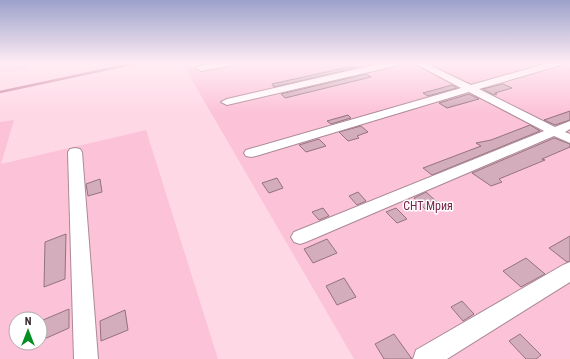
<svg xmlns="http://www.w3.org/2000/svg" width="570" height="359" viewBox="0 0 570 359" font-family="'Roboto Condensed',sans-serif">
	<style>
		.green { fill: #fcc2d8; fill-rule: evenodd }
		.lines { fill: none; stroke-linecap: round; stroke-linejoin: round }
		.stream { stroke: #cb84a0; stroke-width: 2.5 }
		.building { fill: #d3adbb; stroke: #94727f }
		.minor-casing { stroke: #ac8996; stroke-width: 2 }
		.minor { fill: #fff; fill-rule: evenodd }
		.labels { text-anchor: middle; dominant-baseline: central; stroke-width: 3; stroke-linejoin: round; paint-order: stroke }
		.park-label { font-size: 12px; fill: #77234c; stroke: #fff }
	</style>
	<rect width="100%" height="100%" fill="#ffd8e6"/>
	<g class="green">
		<path d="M 0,63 L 28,63 L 27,69 L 0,73 Z"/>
		<path d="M 182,63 L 570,63 L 570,359 L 354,359 Z"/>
		<path d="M 14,120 L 1,164 L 146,130 L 218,359 L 0,359 L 0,122 ZM 16,319 L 40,319 L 40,343 L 16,343 Z"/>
	</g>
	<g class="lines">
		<path class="stream" d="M 0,92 L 136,63"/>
	</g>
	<g class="building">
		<path d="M 353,66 L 356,68 L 274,87 L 272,84 Z"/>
		<path d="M 366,74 L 371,77 L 285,98 L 281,94 Z"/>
		<path d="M 503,84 L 512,88 L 495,93 L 497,94 L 494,95 L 483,89 Z"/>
		<path d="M 452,85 L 457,88 L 428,96 L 423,93 Z"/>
		<path d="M 469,94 L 479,99 L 447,108 L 439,103 Z"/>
		<path d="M 570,111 L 570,120 L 555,125 L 544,120 Z"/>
		<path d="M 348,115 L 351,118 L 331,124 L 327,121 Z"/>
		<path d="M 530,125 L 540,131 L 432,175 L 423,168 L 481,146 L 476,143 L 491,140 Z"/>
		<path d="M 361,126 L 368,132 L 357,136 L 359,138 L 348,141 L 339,132 Z"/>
		<path d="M 554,138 L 570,144 L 570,147 L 542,159 L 545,160 L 499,179 L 502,182 L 491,186 L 472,173 Z"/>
		<path d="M 319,139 L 326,146 L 306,152 L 299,145 Z"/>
		<path d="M 277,178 L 283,188 L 269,193 L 262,183 Z"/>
		<path d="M 100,179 L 102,192 L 88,196 L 86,184 Z"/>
		<path d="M 358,192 L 366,201 L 357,205 L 349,196 Z"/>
		<path d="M 426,192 L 438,203 L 425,209 L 414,198 Z"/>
		<path d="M 323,208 L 329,216 L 319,220 L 312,212 Z"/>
		<path d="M 396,208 L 407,219 L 397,223 L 386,212 Z"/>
		<path d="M 66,234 L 65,279 L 44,287 L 45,242 Z"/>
		<path d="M 570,236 L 570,261 L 567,262 L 549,248 Z"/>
		<path d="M 327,239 L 337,253 L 313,263 L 304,249 Z"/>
		<path d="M 526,258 L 545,274 L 521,287 L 503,271 Z"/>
		<path d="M 344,278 L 356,297 L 337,305 L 326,286 Z"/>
		<path d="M 462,301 L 474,314 L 463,321 L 451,307 Z"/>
		<path d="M 69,309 L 69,328 L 42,340 L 43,320 Z"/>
		<path d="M 125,310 L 128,330 L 101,341 L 100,321 Z"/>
		<path d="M 394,334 L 412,359 L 384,359 L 375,344 Z"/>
		<path d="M 520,334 L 541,355 L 536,359 L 526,359 L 509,341 Z"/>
	</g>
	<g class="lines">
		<defs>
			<g id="minor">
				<path d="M 213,63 L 233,63 L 229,66 L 201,71 L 196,68 L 198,66 Z"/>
				<path d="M 382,63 L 399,63 L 395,66 L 227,105 L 221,102 L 227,99 Z"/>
				<path d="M 414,63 L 425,63 L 471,85 L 548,63 L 562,63 L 561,65 L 479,89 L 555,127 L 570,121 L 570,129 L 565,132 L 570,134 L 570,143 L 554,136 L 306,242 L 300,244 L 294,242 L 291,237 L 294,232 L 544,131 L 469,92 L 256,156 L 251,157 L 246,156 L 244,153 L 246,150 L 461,88 Z"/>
				<path d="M 75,148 L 80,149 L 82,152 L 98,359 L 74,359 L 68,152 L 70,149 Z"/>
				<path d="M 570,262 L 570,282 L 447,359 L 413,359 L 416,350 L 563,265 Z"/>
			</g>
		</defs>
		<use href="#minor" class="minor-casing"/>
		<use href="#minor" class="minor"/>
	</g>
	<linearGradient id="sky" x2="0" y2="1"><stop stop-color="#9ca1cb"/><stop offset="0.56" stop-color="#ffedf4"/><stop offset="1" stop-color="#ffedf4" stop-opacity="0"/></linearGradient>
	<rect width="570" height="113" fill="url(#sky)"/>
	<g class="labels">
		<g class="park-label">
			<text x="428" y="206">СНТ Мрия</text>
		</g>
	</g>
	<g transform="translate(28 331)"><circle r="19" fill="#ffffff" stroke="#b0aaac"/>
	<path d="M0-3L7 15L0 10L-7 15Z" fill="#048f20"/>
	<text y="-6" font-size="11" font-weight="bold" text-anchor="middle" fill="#392a30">N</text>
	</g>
</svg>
